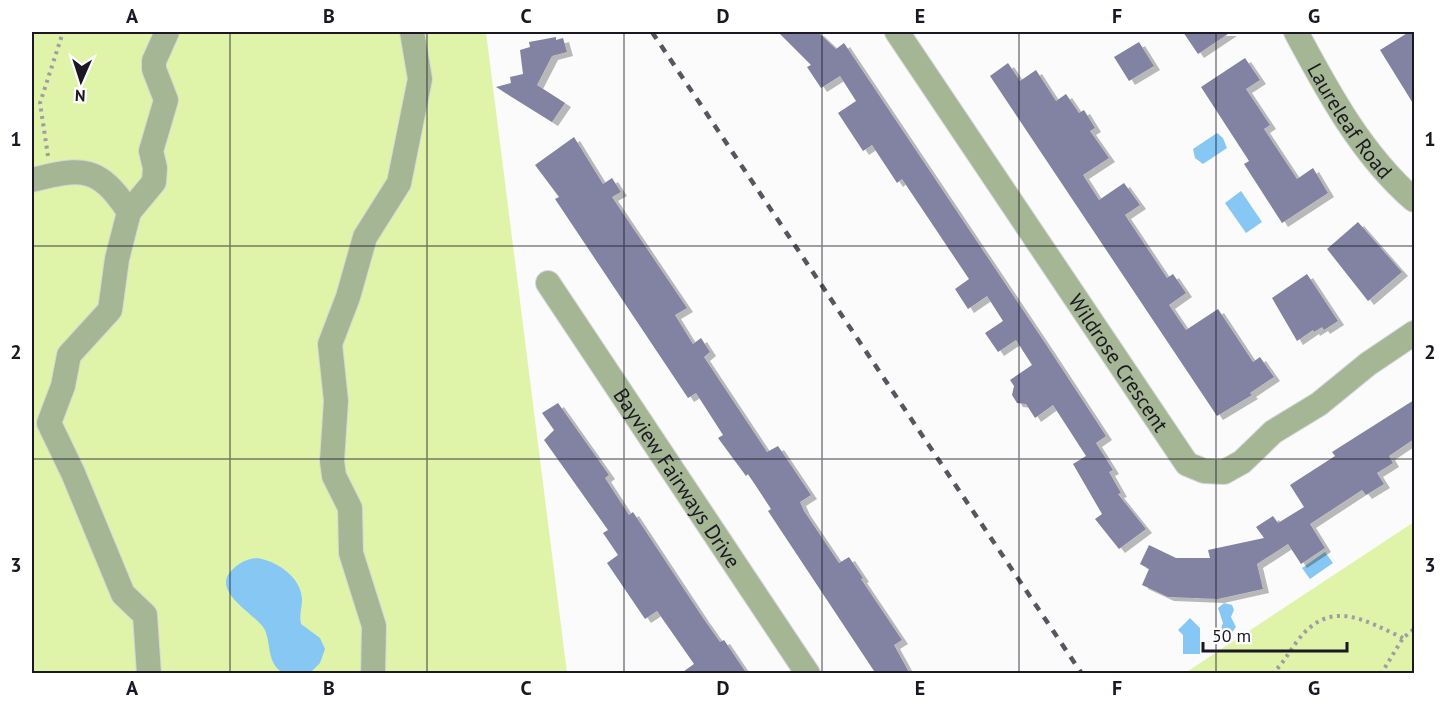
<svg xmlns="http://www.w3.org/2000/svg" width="1446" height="705" viewBox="0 0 1446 705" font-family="'PT Sans',sans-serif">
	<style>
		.green { fill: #dff3a9 }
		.water { fill: #87c7f4 }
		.building { fill: #8283a2; filter: url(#shadow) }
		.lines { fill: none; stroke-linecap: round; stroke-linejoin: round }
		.minor-casing { stroke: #d7d7d8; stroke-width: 26 }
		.path { stroke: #9f9ea3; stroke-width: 4; stroke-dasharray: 3 4.5; stroke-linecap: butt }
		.minor { stroke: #a4b694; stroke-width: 24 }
		.rail { stroke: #58555e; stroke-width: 4.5; stroke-dasharray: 8 8; stroke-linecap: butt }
		.grid { fill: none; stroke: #1b1723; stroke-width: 1.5; stroke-opacity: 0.55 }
		.labels { text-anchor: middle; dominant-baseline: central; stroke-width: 5; stroke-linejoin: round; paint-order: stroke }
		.street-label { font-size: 21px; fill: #1b1723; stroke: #fff }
		.neatline { fill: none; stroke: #1b1723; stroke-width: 2 }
		.grid-label { font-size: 20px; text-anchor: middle; font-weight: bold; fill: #1b1723 }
	</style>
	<defs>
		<filter id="shadow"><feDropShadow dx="6" dy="4" stdDeviation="0" flood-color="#0004"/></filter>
	</defs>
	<rect width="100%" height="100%" fill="#fbfbfb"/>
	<g class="green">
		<path d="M 32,32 L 486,32 L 567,673 L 32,673 Z"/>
		<path d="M 1414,522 L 1414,673 L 1185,673 Z"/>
	</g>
	<g class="water">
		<path d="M 1217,133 L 1223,138 L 1227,148 L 1203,164 L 1195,158 L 1193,149 Z"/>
		<path d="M 1241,191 L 1262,222 L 1246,233 L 1225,203 Z"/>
		<path d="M 1325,552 L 1333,563 L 1310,579 L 1302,568 Z"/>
		<path d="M 257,558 C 277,561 301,577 302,599 C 302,608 299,615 301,624 L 320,638 L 325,649 L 320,663 L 310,673 C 302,674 289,676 282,672 C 267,663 271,644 265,630 C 258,615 208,592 233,569 C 241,562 247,559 257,558 Z"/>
		<path d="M 1224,603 L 1232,605 L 1234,610 L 1231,617 L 1236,627 L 1229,636 L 1219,633 L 1223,623 L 1218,608 Z"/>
		<path d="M 1190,618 L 1200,628 L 1200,654 L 1183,654 L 1183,635 L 1178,630 Z"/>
	</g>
	<g class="building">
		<path d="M 778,32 L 818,32 L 836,49 L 844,43 L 1047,346 L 1106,436 L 1096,443 L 1113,470 L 1109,472 L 1121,493 L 1118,494 L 1146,529 L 1119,549 L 1095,519 L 1102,514 L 1073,464 L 1086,456 L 1053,405 L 1035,418 L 1026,404 L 1017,403 L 1012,395 L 1014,386 L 1010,380 L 1032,365 L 1016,340 L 998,352 L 985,333 L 1003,321 L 987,296 L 968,309 L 955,289 L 969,279 L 902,179 L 897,183 L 872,145 L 863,151 L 838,113 L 856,101 L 840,76 L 821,88 L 807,67 L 811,65 Z"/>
		<path d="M 1183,32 L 1231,32 L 1198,54 Z"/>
		<path d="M 1409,32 L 1414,32 L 1414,105 L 1380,50 Z"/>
		<path d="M 556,37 L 556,40 L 563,38 L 567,52 L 552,56 L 537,85 L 565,103 L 552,122 L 496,87 L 511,83 L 510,77 L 523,74 L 520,50 L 530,47 L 529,42 Z"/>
		<path d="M 1139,42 L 1154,66 L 1129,81 L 1114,57 Z"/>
		<path d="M 1245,58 L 1260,80 L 1246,89 L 1270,125 L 1264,129 L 1297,179 L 1313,168 L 1328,193 L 1282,223 L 1244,164 L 1249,161 L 1201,87 Z"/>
		<path d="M 1008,63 L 1020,81 L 1036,70 L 1056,101 L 1066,94 L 1079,113 L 1084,110 L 1095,128 L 1090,131 L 1109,158 L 1083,175 L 1099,200 L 1124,183 L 1140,205 L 1125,215 L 1167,278 L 1173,274 L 1186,293 L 1169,305 L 1186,330 L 1218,309 L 1253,362 L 1260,357 L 1274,377 L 1250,393 L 1252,395 L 1217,416 L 990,76 Z"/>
		<path d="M 574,137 L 603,184 L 612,178 L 621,192 L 612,197 L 687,308 L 675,315 L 693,344 L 701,338 L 710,352 L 704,357 L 767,452 L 778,446 L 811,495 L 800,502 L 804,511 L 839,563 L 849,557 L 863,578 L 861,579 L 902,640 L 894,645 L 910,674 L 876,674 L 768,511 L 771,509 L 748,474 L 746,476 L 718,438 L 723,435 L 696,393 L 688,398 L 555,199 L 559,197 L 535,165 Z"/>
		<path d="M 1358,222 L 1402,272 L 1368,301 L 1327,249 Z"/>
		<path d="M 1307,274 L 1338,321 L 1324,330 L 1322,327 L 1314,332 L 1313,330 L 1297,341 L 1272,298 Z"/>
		<path d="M 1414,400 L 1414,439 L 1389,456 L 1393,463 L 1377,473 L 1384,484 L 1366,495 L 1362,490 L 1310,524 L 1325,548 L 1301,564 L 1288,544 L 1257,564 L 1263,589 L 1218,599 L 1168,597 L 1142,585 L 1149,569 L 1140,564 L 1149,545 L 1176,558 L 1210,558 L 1208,550 L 1264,538 L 1256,527 L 1273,516 L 1278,523 L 1304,507 L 1290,485 L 1335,456 L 1332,452 Z"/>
		<path d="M 558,403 L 609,475 L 605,478 L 629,515 L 633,512 L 703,618 L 720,642 L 724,640 L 747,674 L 680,674 L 694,664 L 657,611 L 645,619 L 607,563 L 618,555 L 603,533 L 608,530 L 544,440 L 554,430 L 542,413 Z"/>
	</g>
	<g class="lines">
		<defs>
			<g id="minor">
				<path id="s1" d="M 897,32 L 1187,464 L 1204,471 L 1224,472 L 1242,462 L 1273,432 L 1319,404 L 1368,364 L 1414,333"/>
				<path id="s2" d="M 1296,32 C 1328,92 1362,155 1414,200"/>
				<path d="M 32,180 C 82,167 99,166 129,212"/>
				<path id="s3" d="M 548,283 L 808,674"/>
				<path d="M 149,674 L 145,615 L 123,594 L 73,473 L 49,423 L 63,386 L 69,355 L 110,310 L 117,259 L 129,212 L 154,182 L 155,168 L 151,151 L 166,100 L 154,69 L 154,61 L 167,32"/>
				<path d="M 373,674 L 374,626 L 351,553 L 350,508 L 334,476 L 332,461 L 336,401 L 330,344 L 348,297 L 365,237 L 399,183 L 420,79 L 412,32"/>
			</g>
		</defs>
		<use href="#minor" class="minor-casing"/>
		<g class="path">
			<path d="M 48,156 L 40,103 L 63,32"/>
			<path d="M 1272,674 C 1283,664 1289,652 1298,640 C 1331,598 1364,620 1403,638"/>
			<path d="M 1381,674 L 1403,638 L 1414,629"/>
		</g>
		<use href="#minor" class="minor"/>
		<path class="rail" d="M 652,32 L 1082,674"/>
	</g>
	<path class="grid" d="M 230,32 L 230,674M 427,32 L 427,674M 624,32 L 624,674M 822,32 L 822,674M 1019,32 L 1019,674M 1216,32 L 1216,674M 32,246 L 1414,246M 32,459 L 1414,459"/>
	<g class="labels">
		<g class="street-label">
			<text stroke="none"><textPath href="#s2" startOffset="104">Laureleaf Road</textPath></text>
			<text stroke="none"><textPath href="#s1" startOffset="398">Wildrose Crescent</textPath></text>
			<text stroke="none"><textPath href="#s3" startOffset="234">Bayview Fairways Drive</textPath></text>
		</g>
	</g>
	<rect width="1446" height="705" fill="none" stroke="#ffffff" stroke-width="66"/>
	<g transform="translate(81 81) rotate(183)" stroke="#ffffff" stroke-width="4.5" paint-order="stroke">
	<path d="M0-4.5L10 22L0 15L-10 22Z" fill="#1b1723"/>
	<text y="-9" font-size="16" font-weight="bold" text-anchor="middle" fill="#1b1723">N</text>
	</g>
	<path d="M1203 642v9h144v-9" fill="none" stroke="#1b1723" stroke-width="3"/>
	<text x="1212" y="642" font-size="18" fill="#1b1723" stroke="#ffffff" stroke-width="4.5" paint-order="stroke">50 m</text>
	<rect x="33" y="33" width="1380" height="639" class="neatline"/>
	<g class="grid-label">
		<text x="132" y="23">A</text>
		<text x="329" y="23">B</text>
		<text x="526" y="23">C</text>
		<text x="723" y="23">D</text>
		<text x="920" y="23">E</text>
		<text x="1117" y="23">F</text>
		<text x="1314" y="23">G</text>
		<text x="16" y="146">1</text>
		<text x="1430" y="146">1</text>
		<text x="16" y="359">2</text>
		<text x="1430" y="359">2</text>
		<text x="16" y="572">3</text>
		<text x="1430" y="572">3</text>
		<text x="132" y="695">A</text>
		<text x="329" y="695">B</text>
		<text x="526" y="695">C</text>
		<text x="723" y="695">D</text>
		<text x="920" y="695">E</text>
		<text x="1117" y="695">F</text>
		<text x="1314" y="695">G</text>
	</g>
</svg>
